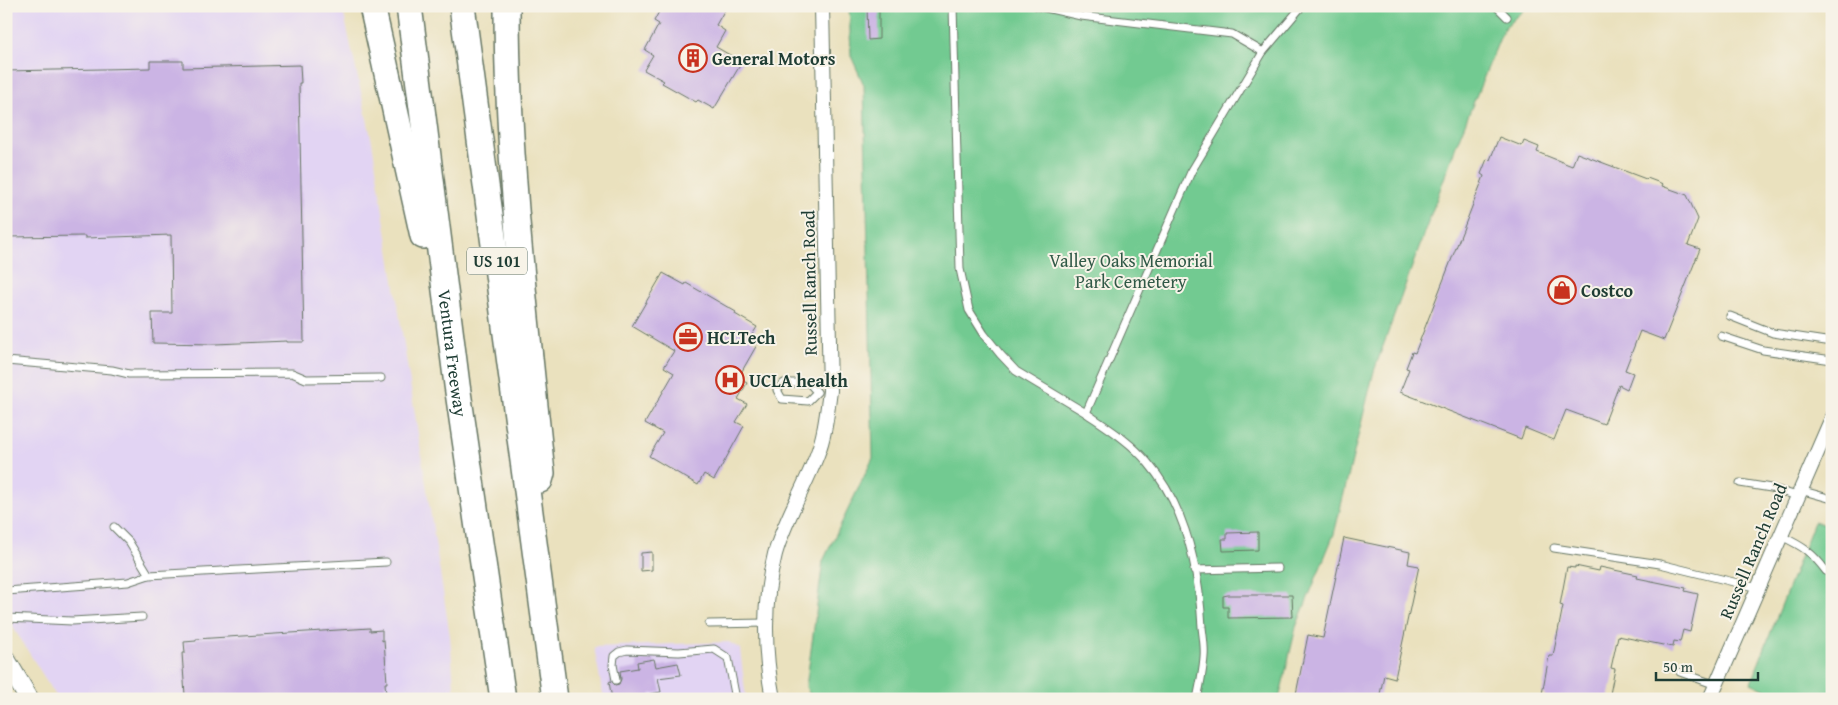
<svg xmlns="http://www.w3.org/2000/svg" width="1838" height="705" viewBox="0 0 1838 705" font-family="'Gentium Book Plus',serif">
	<style>
		.built { fill: #e2d4f3 }
		.green { fill: #72ca91; stroke: #488462 }
		.building { fill: #cbb4e4 }
		.lines { fill: none; stroke-linecap: round; stroke-linejoin: round }
		.service-casing { stroke: #667664; stroke-width: 9 }
		.minor-casing { stroke: #667664; stroke-width: 16 }
		.secondary-casing { stroke: #667664; stroke-width: 21 }
		.motorway-casing { stroke: #667664; stroke-width: 28 }
		.service { stroke: #fff; stroke-width: 7 }
		.minor { stroke: #fff; stroke-width: 14 }
		.secondary { stroke: #fff; stroke-width: 19 }
		.motorway { stroke: #fff; stroke-width: 25 }
		.labels { text-anchor: middle; dominant-baseline: central; stroke-width: 4; stroke-linejoin: round; paint-order: stroke }
		.shield { fill: #f7f3e8; stroke: #60746a; stroke-width: 1 }
		.shield-label { font-size: 16px; font-weight: bold; fill: #1f3d34 }
		.poi-label { font-size: 18px; font-weight: bold; fill: #1f3d34; stroke: #f7f3e8; text-anchor: start }
		.park-label { font-size: 18px; fill: #305947; stroke: #f7f3e8 }
		.street-label { font-size: 18px; fill: #1f3d34; stroke: #f7f3e8 }
	</style>
	<rect width="100%" height="100%" fill="#f7f3e8"/>
	<filter id="ink" filterUnits="userSpaceOnUse"><feTurbulence type="fractalNoise" baseFrequency=".02" numOctaves="2"/><feDisplacementMap in="SourceGraphic" scale="10" xChannelSelector="R" yChannelSelector="G"/><feConvolveMatrix kernelMatrix="1 2 1 2 8 2 1 2 1" color-interpolation-filters="sRGB"/></filter>
	<filter id="wash" filterUnits="userSpaceOnUse"><feTurbulence type="fractalNoise" baseFrequency=".0096" numOctaves="4" result="noise"/><feDisplacementMap in="SourceGraphic" scale="20" xChannelSelector="R" yChannelSelector="G"/><feGaussianBlur stdDeviation="1.12" result="paint"/><feColorMatrix in="noise" values="0 0 0 0 0 0 0 0 0 0 0 0 0 0 0 0 0 1.4 0 .05"/><feComposite in="paint" operator="in"/></filter>
	<g filter="url(#wash)">
		<rect width="100%" height="100%" fill="#eae1be"/>
		<g class="built">
			<path d="M 6,6 L 342,6 L 372,142 L 450,636 L 455,699 L 58,699 L 6,616 Z"/>
			<path d="M 729,642 L 740,649 L 746,699 L 604,699 L 594,647 Z"/>
		</g>
		<g class="green">
			<path d="M 849,6 L 1528,6 L 1504,28 L 1457,143 L 1374,371 L 1334,534 L 1296,627 L 1279,699 L 812,699 L 806,687 L 823,561 L 873,458 L 864,85 L 851,56 Z"/>
			<path d="M 1814,522 L 1832,526 L 1832,699 L 1785,699 L 1751,683 Z"/>
		</g>
		<g id="blocks">
			<g class="building">
				<path d="M 662,6 L 727,6 L 716,25 L 725,31 L 716,47 L 742,62 L 714,109 L 698,100 L 696,102 L 662,83 L 664,81 L 644,70 L 653,55 L 645,50 L 659,24 L 654,21 Z"/>
				<path d="M 867,6 L 879,6 L 879,39 L 868,40 Z"/>
				<path d="M 150,61 L 183,61 L 183,68 L 300,65 L 301,83 L 299,83 L 304,342 L 287,342 L 287,341 L 215,344 L 153,343 L 152,313 L 172,313 L 171,235 L 85,238 L 85,236 L 6,237 L 6,71 L 150,68 Z"/>
				<path d="M 1499,137 L 1522,146 L 1524,141 L 1539,147 L 1537,152 L 1572,166 L 1577,153 L 1646,179 L 1647,178 L 1663,184 L 1662,186 L 1687,195 L 1698,219 L 1688,245 L 1700,249 L 1664,340 L 1640,331 L 1625,370 L 1633,373 L 1627,389 L 1619,385 L 1604,424 L 1566,410 L 1554,440 L 1525,428 L 1521,439 L 1400,392 L 1409,369 L 1406,368 L 1412,352 L 1415,353 L 1484,176 L 1481,174 L 1487,159 L 1490,160 Z"/>
				<path d="M 663,273 L 685,285 L 686,283 L 736,312 L 735,314 L 757,327 L 750,338 L 758,343 L 738,378 L 747,383 L 738,399 L 747,404 L 736,422 L 744,426 L 714,480 L 704,474 L 698,485 L 649,456 L 663,433 L 645,423 L 674,373 L 664,367 L 674,351 L 632,326 Z"/>
				<path d="M 1258,532 L 1258,550 L 1223,551 L 1222,539 L 1227,539 L 1227,533 Z"/>
				<path d="M 1344,538 L 1410,552 L 1408,564 L 1419,566 L 1395,678 L 1384,675 L 1379,699 L 1295,699 L 1308,635 L 1323,638 Z"/>
				<path d="M 652,552 L 652,570 L 641,571 L 641,553 Z"/>
				<path d="M 1575,566 L 1599,571 L 1600,567 L 1638,575 L 1637,578 L 1686,588 L 1685,591 L 1698,594 L 1690,632 L 1683,630 L 1680,642 L 1674,641 L 1673,647 L 1618,636 L 1611,668 L 1615,669 L 1609,699 L 1544,699 L 1545,694 L 1542,694 L 1549,656 L 1553,656 L 1563,606 L 1560,605 L 1567,567 L 1575,568 Z"/>
				<path d="M 1228,595 L 1292,595 L 1293,617 L 1228,618 L 1228,607 L 1223,607 L 1223,596 Z"/>
				<path d="M 370,628 L 370,631 L 382,630 L 382,641 L 384,640 L 387,683 L 385,683 L 386,694 L 374,695 L 374,697 L 348,699 L 187,699 L 187,695 L 185,695 L 182,653 L 185,653 L 184,642 L 196,641 L 196,639 Z"/>
				<path d="M 654,659 L 656,667 L 678,663 L 681,675 L 658,678 L 661,692 L 650,694 L 652,699 L 612,699 L 609,682 L 611,681 L 615,685 L 619,684 L 621,679 L 620,671 L 638,668 L 637,662 Z"/>
			</g>
		</g>
	</g>
	<g filter="url(#ink)">
		<use href="#blocks" fill-opacity="0" stroke="#667664" stroke-width="1"/>
		<g class="lines">
			<defs>
				<g id="service">
					<path d="M 953,6 L 960,269 L 969,310 L 984,334 L 1000,354 L 1016,371 L 1086,413 L 1191,172 L 1263,52 L 1302,6"/>
					<path d="M 1037,6 L 1081,16 L 1232,34 L 1263,52"/>
					<path d="M 1496,6 L 1507,17"/>
					<path d="M 1730,316 L 1773,333 L 1832,342"/>
					<path d="M 1721,336 L 1763,350 L 1832,360"/>
					<path d="M 6,361 L 112,370 L 129,374 L 292,373 L 306,379 L 381,378"/>
					<path d="M 784,383 L 809,383 L 817,392 L 808,401 L 782,399 L 777,390 Z"/>
					<path d="M 1086,413 C 1108,428 1131,442 1148,463 C 1186,507 1199,570 1202,627 C 1203,637 1205,647 1204,657 C 1203,671 1200,685 1197,699"/>
					<path d="M 1740,483 L 1771,488 L 1797,496"/>
					<path d="M 1800,490 L 1832,499"/>
					<path d="M 114,527 L 129,542 L 149,575"/>
					<path d="M 1781,536 C 1802,546 1812,552 1826,571"/>
					<path d="M 1554,548 L 1660,564 L 1758,588"/>
					<path d="M 1194,570 L 1278,568"/>
					<path d="M 6,591 L 128,582 L 149,575 L 386,562"/>
					<path d="M 6,618 L 72,621 L 142,617"/>
					<path d="M 709,624 L 766,623"/>
					<path d="M 1680,672 L 1716,685"/>
					<path d="M 616,680 L 613,665 L 614,656 L 619,652 L 627,650 L 679,652 L 714,649 L 728,658 L 736,699"/>
				</g>
				<g id="minor">
					<path d="M 773,699 C 764,652 763,601 775,554 C 785,519 804,489 817,455 C 825,435 827,413 830,391 L 822,6"/>
					<path d="M 1710,699 L 1832,418"/>
				</g>
				<path id="secondary" d="M 6,660 L 29,699"/>
				<g id="motorway">
					<path d="M 372,6 L 423,236"/>
					<path id="s1" d="M 409,6 L 457,385 L 503,699"/>
					<path d="M 462,6 L 555,699"/>
					<path d="M 507,6 C 507,162 526,317 542,473 L 540,480"/>
				</g>
			</defs>
			<use href="#service" class="service-casing"/>
			<use href="#minor" class="minor-casing"/>
			<use href="#secondary" class="secondary-casing"/>
			<use href="#motorway" class="motorway-casing"/>
			<use href="#service" class="service"/>
			<use href="#minor" class="minor"/>
			<use href="#secondary" class="secondary"/>
			<use href="#motorway" class="motorway"/>
		</g>
	</g>
	<defs>
		<symbol id="building-ring" viewBox="-11 -11 22 22"><circle r="9.5" fill="#f7f3e8" stroke="#c8321e" stroke-width="1.5"/><path d="M-4-6H4V6H1V3H-1V6H-4ZM-2.5-4.3h1.7v1.8h-1.7ZM.8-4.3h1.7v1.8H.8ZM-2.5-1h1.7V.8h-1.7ZM.8-1h1.7V.8H.8Z" fill="#c8321e"/></symbol>
		<symbol id="shop-ring" viewBox="-11 -11 22 22"><circle r="9.5" fill="#f7f3e8" stroke="#c8321e" stroke-width="1.5"/><path d="M-5-2.5h2.3a2.7 3.5 0 0 1 5.4 0H5L5.5 6h-11ZM-1.5-2.5h3a1.5 2.3 0 0 0-3 0Z" fill="#c8321e"/></symbol>
		<symbol id="office-ring" viewBox="-11 -11 22 22"><circle r="9.5" fill="#f7f3e8" stroke="#c8321e" stroke-width="1.5"/><path d="M-6-3h4V-5.5h4V-3h4V5H-6ZM-1-4.5V-3h2v-1.5ZM-6 0V1H6V0Z" fill="#c8321e"/></symbol>
		<symbol id="hospital-ring" viewBox="-11 -11 22 22"><circle r="9.5" fill="#f7f3e8" stroke="#c8321e" stroke-width="1.5"/><path d="M-5-5h3v3.5h4V-5h3V5h-3V1.5h-4V5h-3Z" fill="#c8321e"/></symbol>
	</defs>
	<g fill-rule="evenodd">
		<use href="#building-ring" x="677" y="42" width="32" height="32"/>
		<use href="#shop-ring" x="1546" y="274" width="32" height="32"/>
		<use href="#office-ring" x="672" y="321" width="32" height="32"/>
		<use href="#hospital-ring" x="714" y="364" width="32" height="32"/>
	</g>
	<g class="labels">
		<rect class="shield" x="467" y="247.5" width="60" height="27" rx="4"/>
		<g class="shield-label">
			<text x="497" y="261">US 101</text>
		</g>
		<g class="poi-label">
			<text x="712" y="58">General Motors</text>
			<text x="1581" y="290">Costco</text>
			<text x="707" y="337">HCLTech</text>
			<text x="749" y="380">UCLA health</text>
		</g>
		<g class="park-label">
			<text x="1131" y="260">Valley Oaks Memorial<tspan x="1131" dy="21">Park Cemetery</tspan></text>
		</g>
		<g class="street-label">
			<text transform="translate(809 283) rotate(-91)">Russell Ranch Road</text>
			<text stroke="none"><textPath href="#s1" startOffset="350">Ventura Freeway</textPath></text>
			<text transform="translate(1753 551) rotate(-67)">Russell Ranch Road</text>
		</g>
	</g>
	<rect width="1838" height="705" fill="none" stroke="#f7f3e8" stroke-width="25"/>
	<path d="M1656 672v8h102v-8" fill="none" stroke="#1f3d34" stroke-width="2.5"/>
	<text x="1663" y="672" font-size="15" fill="#1f3d34" stroke="#f7f3e8" stroke-width="4" paint-order="stroke">50 m</text>
</svg>
